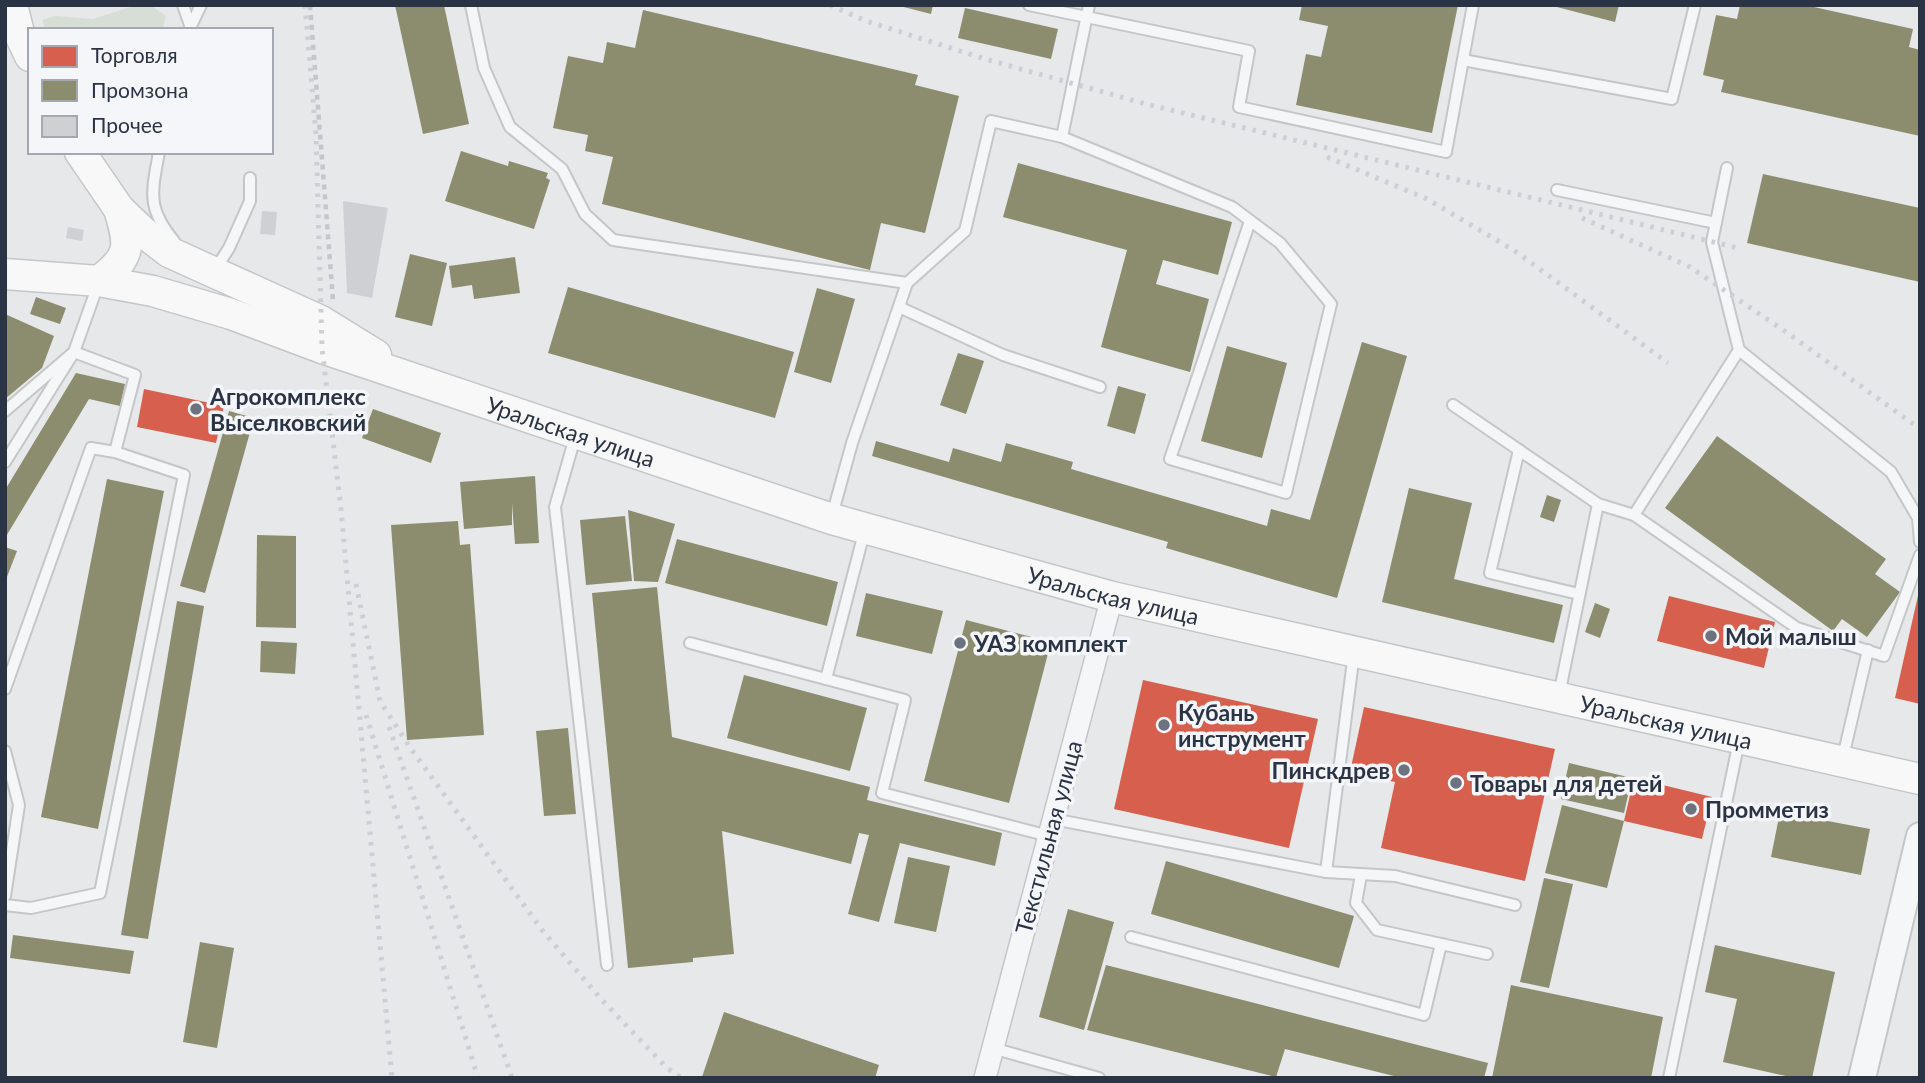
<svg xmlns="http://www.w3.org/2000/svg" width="1925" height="1083" viewBox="0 0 1925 1083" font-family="Lato,sans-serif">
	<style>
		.green { fill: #d6ded6 }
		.shops { fill: #d6604d }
		.industry { fill: #8c8c6e }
		.building { fill: #ced0d3 }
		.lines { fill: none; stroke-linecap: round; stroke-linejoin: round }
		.service-casing { stroke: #c4c6c8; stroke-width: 14 }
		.minor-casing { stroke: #c4c6c8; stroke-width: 24 }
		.tertiary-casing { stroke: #c4c6c8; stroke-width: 30 }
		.secondary-casing { stroke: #c4c6c8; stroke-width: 33 }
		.path { stroke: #c5c6ca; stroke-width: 4.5; stroke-dasharray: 5 5; stroke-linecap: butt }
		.service { stroke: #f5f6f7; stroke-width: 10 }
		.minor { stroke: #f5f6f7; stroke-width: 21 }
		.tertiary { stroke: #f5f6f7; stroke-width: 26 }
		.secondary { stroke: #f8f8f8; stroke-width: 30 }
		.rail { stroke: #cecfd2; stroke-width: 5; stroke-dasharray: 3.5 7; stroke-linecap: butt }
		.poi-dot { fill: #6c737f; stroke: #f4f6f9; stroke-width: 2.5 }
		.labels { text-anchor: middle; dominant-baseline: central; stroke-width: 7; stroke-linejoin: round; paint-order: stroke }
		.poi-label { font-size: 23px; font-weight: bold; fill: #2b3445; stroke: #f4f6f9; text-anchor: start }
		.street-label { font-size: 23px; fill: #2b3445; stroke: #f4f6f9 }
	</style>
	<rect width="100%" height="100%" fill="#e6e8ea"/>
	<path class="green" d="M 137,5 L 150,5 L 166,16 L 162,30 L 46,30 L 42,20 L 55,16 L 93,19 Z"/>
	<g class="shops">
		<path d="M 144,389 L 224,406 L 216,443 L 137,427 Z"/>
		<path d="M 1919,591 L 1920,591 L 1920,704 L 1895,698 Z"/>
		<path d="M 1669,596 L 1775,622 L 1764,668 L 1657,641 Z"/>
		<path d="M 1143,680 L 1318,719 L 1289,848 L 1114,809 Z"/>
		<path d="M 1364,707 L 1555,749 L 1525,881 L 1381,848 L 1395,782 L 1350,772 Z"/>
		<path d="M 1634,778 L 1712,797 L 1702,839 L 1624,821 Z"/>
	</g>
	<g class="industry">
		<path d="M 395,5 L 444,5 L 469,124 L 423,134 Z"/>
		<path d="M 896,5 L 933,5 L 931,14 Z"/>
		<path d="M 1302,5 L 1458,5 L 1432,133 L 1296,105 L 1306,54 L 1321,57 L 1328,26 L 1299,20 Z"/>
		<path d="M 1549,5 L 1619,5 L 1615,22 Z"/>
		<path d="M 1740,5 L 1805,5 L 1913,29 L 1909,47 L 1920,50 L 1920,136 L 1721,92 L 1724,80 L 1703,75 L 1716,15 L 1737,19 Z"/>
		<path d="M 965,8 L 1058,29 L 1051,59 L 958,38 Z"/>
		<path d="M 643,10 L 918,75 L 915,85 L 959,96 L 925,233 L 881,223 L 870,270 L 602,204 L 613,157 L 585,151 L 588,135 L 553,128 L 568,56 L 603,63 L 607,42 L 635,48 Z"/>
		<path d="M 461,151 L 508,166 L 509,161 L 548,173 L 546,178 L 550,180 L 534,229 L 445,201 Z"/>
		<path d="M 1018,163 L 1232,222 L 1218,275 L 1163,260 L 1156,284 L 1209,299 L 1190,372 L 1101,347 L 1127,250 L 1003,217 Z"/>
		<path d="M 1763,174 L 1920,208 L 1920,282 L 1747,243 Z"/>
		<path d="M 410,254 L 447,263 L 432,326 L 395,317 Z"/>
		<path d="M 515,257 L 520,293 L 474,299 L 472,285 L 452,288 L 449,266 Z"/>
		<path d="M 568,287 L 794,352 L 775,418 L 548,353 Z"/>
		<path d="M 817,288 L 855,299 L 831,383 L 794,372 Z"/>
		<path d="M 36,297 L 66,308 L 60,324 L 30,314 Z"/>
		<path d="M 5,314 L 54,336 L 42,368 L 5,399 Z"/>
		<path d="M 1362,342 L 1407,356 L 1337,598 L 1166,548 L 1168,542 L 872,456 L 876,441 L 949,462 L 953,448 L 1001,462 L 1006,443 L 1073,462 L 1071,469 L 1267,526 L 1271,509 L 1310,520 Z"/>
		<path d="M 1227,346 L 1287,363 L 1262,458 L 1201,441 Z"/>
		<path d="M 958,353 L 984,361 L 966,414 L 940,405 Z"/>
		<path d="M 76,373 L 125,384 L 120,406 L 89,399 L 5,538 L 5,490 Z"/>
		<path d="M 1118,386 L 1146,394 L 1135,434 L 1107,426 Z"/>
		<path d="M 373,409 L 441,433 L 431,463 L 362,438 Z"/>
		<path d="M 229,411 L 254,418 L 205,593 L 180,586 Z"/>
		<path d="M 1717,436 L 1886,559 L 1875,574 L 1900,592 L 1867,637 L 1842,619 L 1833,631 L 1665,508 Z"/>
		<path d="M 535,476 L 539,543 L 515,544 L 512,503 L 512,525 L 464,529 L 460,482 Z"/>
		<path d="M 107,479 L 164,491 L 98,829 L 41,817 Z"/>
		<path d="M 1409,488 L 1472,503 L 1454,579 L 1563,605 L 1554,643 L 1382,602 Z"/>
		<path d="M 1547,495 L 1561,500 L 1554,522 L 1540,517 Z"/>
		<path d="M 628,510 L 675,524 L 658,582 L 634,581 Z"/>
		<path d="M 625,516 L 632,581 L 586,585 L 580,520 Z"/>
		<path d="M 458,521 L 460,545 L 470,544 L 484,735 L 407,740 L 391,525 Z"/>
		<path d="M 257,535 L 296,536 L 296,628 L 256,627 Z"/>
		<path d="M 677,539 L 838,582 L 827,626 L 665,583 Z"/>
		<path d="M 5,547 L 17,551 L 5,582 Z"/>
		<path d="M 657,587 L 672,737 L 870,787 L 867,800 L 1002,833 L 995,866 L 900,843 L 879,922 L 848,914 L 869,835 L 859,833 L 851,864 L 722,831 L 734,954 L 693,958 L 693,962 L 628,968 L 592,593 Z"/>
		<path d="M 866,593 L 943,611 L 932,654 L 856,636 Z"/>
		<path d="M 177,601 L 204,606 L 148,939 L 121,935 Z"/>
		<path d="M 1595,603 L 1610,609 L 1600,638 L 1585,632 Z"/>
		<path d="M 966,620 L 1051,642 L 1009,803 L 924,781 Z"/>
		<path d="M 261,641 L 297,643 L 295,674 L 260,672 Z"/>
		<path d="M 744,675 L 867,708 L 850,771 L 727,738 Z"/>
		<path d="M 568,728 L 576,814 L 544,816 L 536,731 Z"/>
		<path d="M 1569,763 L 1632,778 L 1624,813 L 1561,799 Z"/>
		<path d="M 1562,805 L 1624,821 L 1607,888 L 1545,873 Z"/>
		<path d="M 1780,812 L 1870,829 L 1861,875 L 1771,857 Z"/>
		<path d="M 908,857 L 950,866 L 936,932 L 894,923 Z"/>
		<path d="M 1166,861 L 1354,916 L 1339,968 L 1151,914 Z"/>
		<path d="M 1544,878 L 1573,884 L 1549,988 L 1520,982 Z"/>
		<path d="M 1068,909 L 1114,922 L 1084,1030 L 1039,1017 Z"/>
		<path d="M 13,935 L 134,951 L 130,974 L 10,958 Z"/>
		<path d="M 200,942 L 234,948 L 217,1048 L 183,1042 Z"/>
		<path d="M 1715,945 L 1835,972 L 1812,1078 L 1795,1078 L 1723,1062 L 1737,999 L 1705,992 Z"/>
		<path d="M 1106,965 L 1488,1063 L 1484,1078 L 1402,1078 L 1285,1049 L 1276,1077 L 1087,1030 Z"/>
		<path d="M 1511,985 L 1663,1017 L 1651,1078 L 1492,1078 Z"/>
		<path d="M 724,1012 L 879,1065 L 875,1078 L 702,1077 Z"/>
	</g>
	<g class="building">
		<path d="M 343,201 L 388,208 L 372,298 L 347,293 Z"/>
		<path d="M 262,211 L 277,212 L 275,235 L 260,234 Z"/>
		<path d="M 68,227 L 84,230 L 82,241 L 66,238 Z"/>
	</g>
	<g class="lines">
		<defs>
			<g id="service">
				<path d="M 183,5 L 190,25"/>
				<path d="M 471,5 L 484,68 L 510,127 L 562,169 L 585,214 L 613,240 L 907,283"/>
				<path d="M 1029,5 L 1249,51 L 1239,107 L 1446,152 L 1473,5"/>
				<path d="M 189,30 L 201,5"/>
				<path d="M 1463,60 L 1672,99 L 1695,5"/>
				<path d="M 1062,137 L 1232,207 L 1280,243 L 1331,304 L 1286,493 L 1170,459 L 1250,221"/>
				<path d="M 159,152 C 152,192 146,207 174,241"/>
				<path d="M 1557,190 L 1716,223"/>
				<path d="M 215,270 L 229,248 L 250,201 L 250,178"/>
				<path d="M 899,307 L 1003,355 L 1100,387"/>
				<path d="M 1739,350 L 1891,472 L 1918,518 L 1920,542"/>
				<path d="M 1453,405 L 1598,504 L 1634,515 L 1739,350 L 1712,242 L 1727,168"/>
				<path d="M 5,411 L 74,352 L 99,282"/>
				<path d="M 576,434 L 555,507 L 607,965"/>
				<path d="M 1519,450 L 1490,573 L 1579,594"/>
				<path d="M 5,462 L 74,352 L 135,375 L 115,452 L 91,448 L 5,689"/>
				<path d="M 833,512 L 852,443 L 907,283 L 965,231 L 991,121 L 1062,137 L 1089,5"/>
				<path d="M 1634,515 L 1797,628 L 1884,656 L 1920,555"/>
				<path d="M 690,643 L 905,700 L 882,793 L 1049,836"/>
				<path d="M 826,679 L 865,529"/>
				<path d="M 1559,695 L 1598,504"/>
				<path d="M 5,751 L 19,805 L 5,896"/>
				<path d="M 1843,757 L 1868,650"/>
				<path d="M 1053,819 L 1326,872 L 1395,876 L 1515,905"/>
				<path d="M 1326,872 L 1354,653"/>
				<path d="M 1361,875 L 1356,903 L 1377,930 L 1487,954"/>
				<path d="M 5,905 L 31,908 L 100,893 L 184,475 L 115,452"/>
				<path d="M 1131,937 L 1424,1015 L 1441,944"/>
				<path d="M 992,1048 L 1099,1078"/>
				<path d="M 1669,1078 L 1739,741"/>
			</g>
			<path id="minor" d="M 985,1078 L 1112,597"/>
			<path id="tertiary" d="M 1862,1078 L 1920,836"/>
			<g id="secondary">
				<path d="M 12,5 L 19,33 L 30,56"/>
				<path d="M 80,152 L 119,209 L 143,232 L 169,252 L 321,321 L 376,355"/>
				<path id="s1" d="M 5,274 L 99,281 L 153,291 L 231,314 L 322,348 L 832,519 L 1112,597 L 1920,779"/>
				<path d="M 99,281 C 132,256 130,246 119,209"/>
			</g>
		</defs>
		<use href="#service" class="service-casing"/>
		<use href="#minor" class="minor-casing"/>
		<use href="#tertiary" class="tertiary-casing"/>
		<use href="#secondary" class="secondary-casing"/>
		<path class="path" d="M 310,5 L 333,300"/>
		<use href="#service" class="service"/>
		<use href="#minor" class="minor"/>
		<use href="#tertiary" class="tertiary"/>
		<use href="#secondary" class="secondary"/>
		<g class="rail">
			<path d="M 305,5 L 316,135 L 322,348 L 341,509 L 392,1078"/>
			<path d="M 830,5 L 866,21 L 985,59 L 1146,104 L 1738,248"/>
			<path d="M 1327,157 L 1427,199 L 1515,251 L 1668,363"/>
			<path d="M 1582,218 L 1690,267 L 1789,334 L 1920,429"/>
			<path d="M 356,584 L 380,701 L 409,746 L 542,930 L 601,999 L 666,1067 L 681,1078"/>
			<path d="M 366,715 L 478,1078"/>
			<path d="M 389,727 L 512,1078"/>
		</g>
	</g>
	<g class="poi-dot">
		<circle cx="196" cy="409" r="7"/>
		<circle cx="1711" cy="636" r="7"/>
		<circle cx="960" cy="643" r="7"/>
		<circle cx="1164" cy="725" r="7"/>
		<circle cx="1404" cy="770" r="7"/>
		<circle cx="1456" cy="783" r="7"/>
		<circle cx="1691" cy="809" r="7"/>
	</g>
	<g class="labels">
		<g class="poi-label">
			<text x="210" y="396">Агрокомплекс<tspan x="210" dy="26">Выселковский</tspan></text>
			<text x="1725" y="636">Мой малыш</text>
			<text x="974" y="643">УАЗ комплект</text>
			<text x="1178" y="712">Кубань<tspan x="1178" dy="26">инструмент</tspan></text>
			<text x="1390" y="770" text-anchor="end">Пинскдрев</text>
			<text x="1470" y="783">Товары для детей</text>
			<text x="1705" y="809">Промметиз</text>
		</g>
		<g class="street-label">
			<text stroke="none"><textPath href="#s1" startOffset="590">Уральская улица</textPath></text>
			<text stroke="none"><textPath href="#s1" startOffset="1157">Уральская улица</textPath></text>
			<text stroke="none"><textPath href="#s1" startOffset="1724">Уральская улица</textPath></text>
			<text transform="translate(1048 837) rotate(-75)">Текстильная улица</text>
		</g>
	</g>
	<rect width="1925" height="1083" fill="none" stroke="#2b3445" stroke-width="14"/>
	<rect x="28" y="28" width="245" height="126" fill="#f4f6f9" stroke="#a4a8b1" stroke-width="2"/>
	<rect x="42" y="46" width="35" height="21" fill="#d6604d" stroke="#a4a8b1" stroke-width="2"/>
	<text x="91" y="63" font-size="21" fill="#2b3445">Торговля</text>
	<rect x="42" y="80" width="35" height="21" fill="#8c8c6e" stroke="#a4a8b1" stroke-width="2"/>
	<text x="91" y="98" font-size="21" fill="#2b3445">Промзона</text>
	<rect x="42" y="116" width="35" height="21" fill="#ced0d3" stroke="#a4a8b1" stroke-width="2"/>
	<text x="91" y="133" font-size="21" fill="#2b3445">Прочее</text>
</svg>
